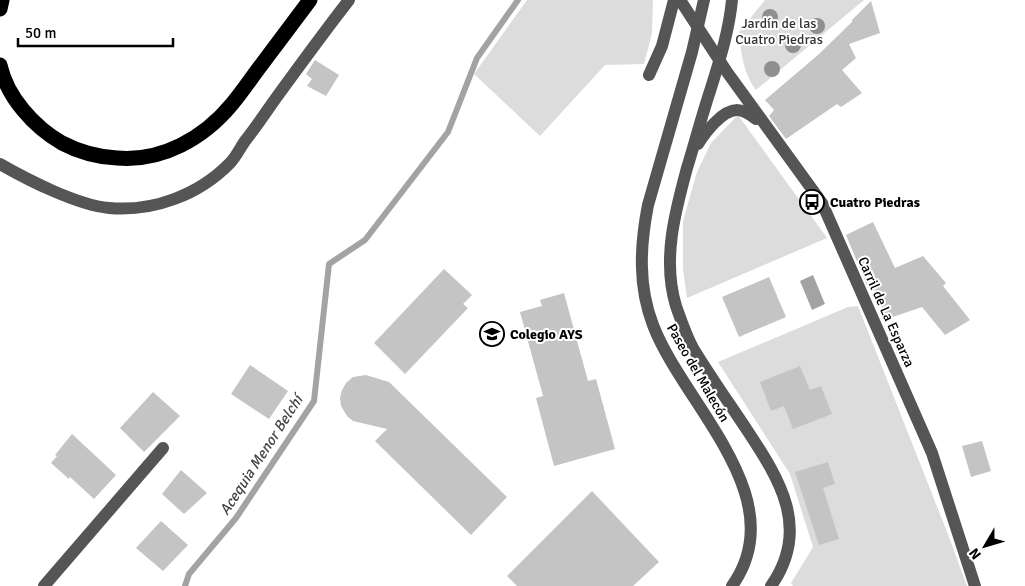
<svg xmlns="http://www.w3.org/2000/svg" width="1025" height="586" viewBox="0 0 1025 586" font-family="Signika,sans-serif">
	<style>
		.green { fill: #dcdcdc }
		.water { fill: #a3a3a3 }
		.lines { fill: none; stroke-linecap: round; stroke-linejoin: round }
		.stream { stroke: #a3a3a3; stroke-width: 6 }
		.building { fill: #c4c4c4 }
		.minor { stroke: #555; stroke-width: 12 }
		.highway { stroke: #000; stroke-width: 15 }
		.tree { fill: #8f8f8f }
		.labels { text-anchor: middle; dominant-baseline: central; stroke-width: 4; stroke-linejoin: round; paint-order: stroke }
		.park-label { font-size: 14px; fill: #333; stroke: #fff }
		.poi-label { font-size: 14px; font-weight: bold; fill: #000; stroke: #fff; text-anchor: start }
		.street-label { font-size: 14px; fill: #000; stroke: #fff }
		.water-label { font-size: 15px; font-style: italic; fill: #444; stroke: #fff }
	</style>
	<rect width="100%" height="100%" fill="#fff"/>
	<g class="green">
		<path d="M 527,0 L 653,0 L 652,33 L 644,64 L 605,65 L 540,136 L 474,74 Z"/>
		<path d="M 765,0 L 864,0 L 756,90 C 743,73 741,52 739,32 Z"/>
		<path d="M 738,115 L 827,238 L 687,298 L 683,269 L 683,221 L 697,172 L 711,143 Z"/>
		<path d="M 858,306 L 949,537 L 967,586 L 793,586 L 791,583 L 813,547 L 790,474 L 718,362 L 848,307 Z"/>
	</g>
	<path class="water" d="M 813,275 L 825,304 L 812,310 L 800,281 Z"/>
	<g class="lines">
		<path class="stream" d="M 185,586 L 189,574 L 236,518 L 314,401 L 329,264 L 365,240 L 448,132 L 477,58 L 518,0"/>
	</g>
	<g class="building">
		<path d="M 871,1 L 880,33 L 849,44 L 856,58 L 842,70 L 862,93 L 841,107 L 837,104 L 786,139 L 769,116 L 774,110 L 765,100 L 818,55 L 852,22 L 852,20 Z"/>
		<path d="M 315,60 L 339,75 L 326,96 L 307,86 L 312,79 L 306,74 Z"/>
		<path d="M 873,222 L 895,268 L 923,256 L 946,283 L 943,286 L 970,320 L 945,335 L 922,307 L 887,319 L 872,285 L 868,288 L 846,235 Z"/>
		<path d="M 444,269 L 472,295 L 463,304 L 468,308 L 405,374 L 374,343 Z"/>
		<path d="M 769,277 L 786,317 L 739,337 L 722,297 Z"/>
		<path d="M 564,293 L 588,381 L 596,379 L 615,449 L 554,466 L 536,398 L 543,396 L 520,312 L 542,306 L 540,300 Z"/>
		<path d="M 250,365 L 288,391 L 269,419 L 231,394 Z"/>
		<path d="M 800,366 L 810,390 L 821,386 L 832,414 L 793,429 L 784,406 L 771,411 L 760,382 Z"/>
		<path d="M 366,375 L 389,382 L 507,497 L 471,535 L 375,441 L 387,429 L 353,421 L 347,416 L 341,406 L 340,398 L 342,390 L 346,383 L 353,377 Z"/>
		<path d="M 153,392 L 180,416 L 144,452 L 120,428 Z"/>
		<path d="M 72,434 L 116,475 L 94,499 L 70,477 L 69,479 L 51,463 L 57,456 L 55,455 Z"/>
		<path d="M 982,441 L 991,471 L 971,477 L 962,446 Z"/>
		<path d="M 828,462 L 835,484 L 823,488 L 839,539 L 819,545 L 795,472 Z"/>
		<path d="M 181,470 L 207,493 L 184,514 L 162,494 Z"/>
		<path d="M 592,491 L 659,562 L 633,586 L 517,586 L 507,576 Z"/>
		<path d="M 161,521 L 188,545 L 163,571 L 136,548 Z"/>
	</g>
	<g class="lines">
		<g class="minor">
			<path d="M 680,0 L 727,72 L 822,203 L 932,453 L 975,586"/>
			<path d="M 704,0 L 692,52 L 648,205 C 640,246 638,286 653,325 C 683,404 795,498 732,586"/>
			<path d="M 732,0 C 729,31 720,59 711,88 C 702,115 695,142 687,168 C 675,212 662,260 676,306 C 681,320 686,335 693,348 C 710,376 729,403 747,430 C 780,480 811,529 771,586"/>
			<path d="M 649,75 L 662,46 L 674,0"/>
			<path d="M 698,144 C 705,133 722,110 737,110 C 744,110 751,115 756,119"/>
			<path d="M 0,164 C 28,180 77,205 109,208 C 153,212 199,195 230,163 C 236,157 240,148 245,141 C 256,127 266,112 276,98 C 300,65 324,32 349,0"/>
			<path d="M 44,586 L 163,448"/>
		</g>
		<g class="highway">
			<path d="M 0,9 L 2,0"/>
			<path d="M 0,65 C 7,97 34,127 62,143 C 79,152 98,157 117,158 C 162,162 204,138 232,104 C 243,91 252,77 262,64 C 278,43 294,21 310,0"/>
		</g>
	</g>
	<g class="tree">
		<circle cx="770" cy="17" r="8"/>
		<circle cx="817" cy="26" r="8"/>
		<circle cx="793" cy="45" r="8"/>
		<circle cx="772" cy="69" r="8"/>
	</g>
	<defs>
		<symbol id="bus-ring" viewBox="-11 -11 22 22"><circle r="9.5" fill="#fff" stroke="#000" stroke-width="1.5"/><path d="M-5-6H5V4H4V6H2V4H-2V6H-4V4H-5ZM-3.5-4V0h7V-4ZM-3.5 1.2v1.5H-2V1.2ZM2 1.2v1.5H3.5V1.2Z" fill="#000"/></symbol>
		<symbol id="school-ring" viewBox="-11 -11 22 22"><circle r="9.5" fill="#fff" stroke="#000" stroke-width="1.5"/><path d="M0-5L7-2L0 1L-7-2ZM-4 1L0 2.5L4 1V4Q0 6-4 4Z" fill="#000"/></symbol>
	</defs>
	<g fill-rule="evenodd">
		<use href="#bus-ring" x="798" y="188" width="28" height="28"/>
		<use href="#school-ring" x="478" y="320" width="28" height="28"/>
	</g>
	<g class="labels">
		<g class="park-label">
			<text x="779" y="23">Jardín de las<tspan x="779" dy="16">Cuatro Piedras</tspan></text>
		</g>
		<g class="poi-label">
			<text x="830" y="202">Cuatro Piedras</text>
			<text x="510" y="334">Colegio AYS</text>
		</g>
		<g class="street-label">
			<text transform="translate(886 312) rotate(66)">Carril de La Esparza</text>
			<text transform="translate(698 373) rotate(60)">Paseo del Malecón</text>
		</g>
		<g class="water-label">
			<text transform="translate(261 455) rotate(-57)">Acequia Menor Belchí</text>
		</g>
	</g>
	<g transform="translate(985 546) rotate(232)" stroke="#ffffff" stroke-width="4" paint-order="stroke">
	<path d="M0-4L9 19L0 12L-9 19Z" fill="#000000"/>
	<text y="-8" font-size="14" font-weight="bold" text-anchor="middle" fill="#000000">N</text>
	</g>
	<path d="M18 38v8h155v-8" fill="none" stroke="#000000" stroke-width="2.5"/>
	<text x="25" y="38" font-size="15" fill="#000000" stroke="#ffffff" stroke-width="4" paint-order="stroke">50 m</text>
</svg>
